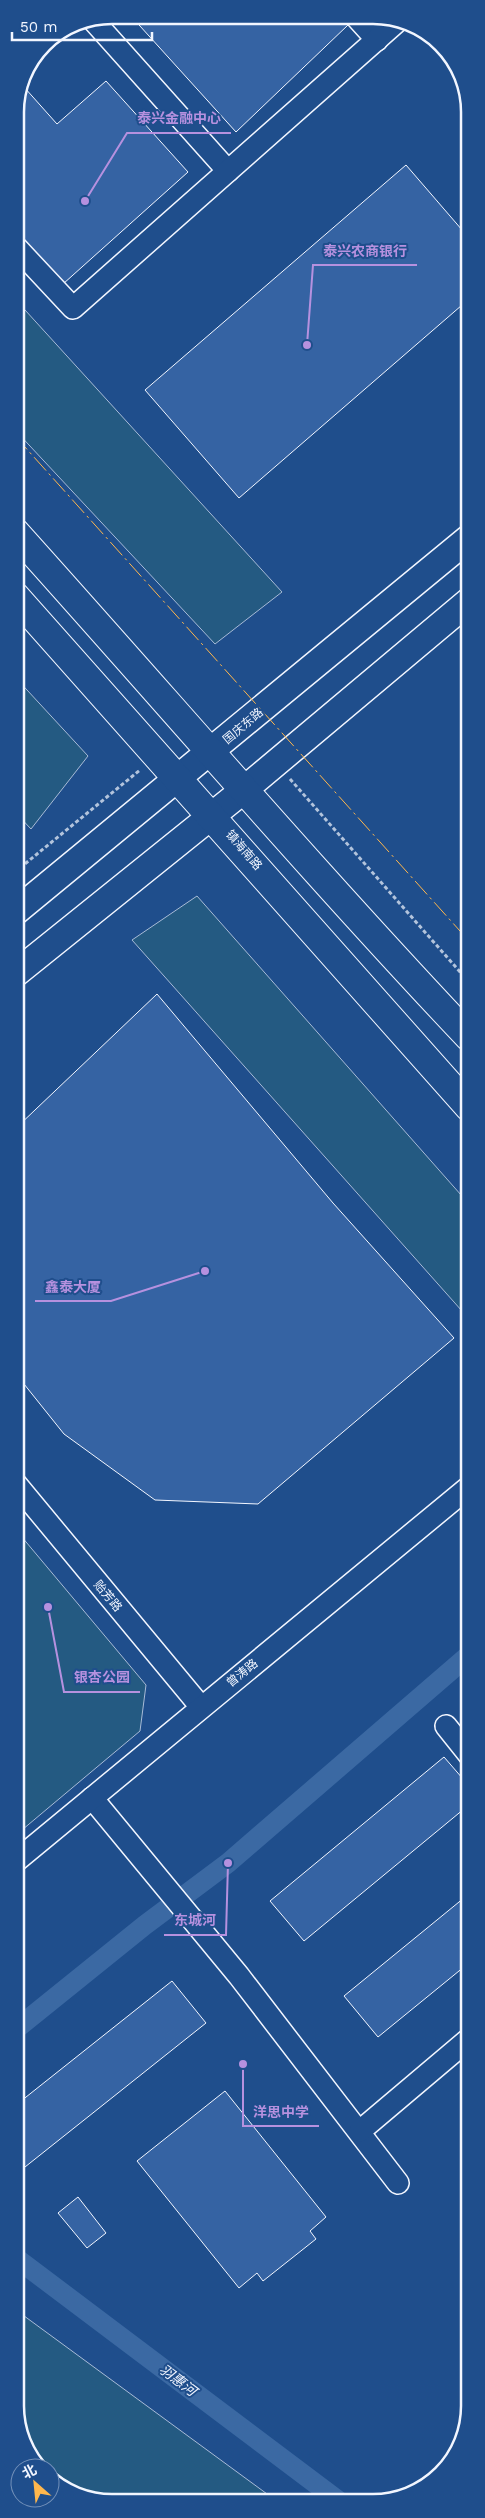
<svg xmlns="http://www.w3.org/2000/svg" width="485" height="2518" viewBox="0 0 485 2518" font-family="'Work Sans','Noto Sans SC',sans-serif">
	<style>
		.green { fill: #245a82; stroke: #a8bbd7 }
		.lines { fill: none; stroke-linecap: round; stroke-linejoin: round }
		.canal { stroke: #3b69a3; stroke-width: 20 }
		.building { fill: #3563a3; stroke: #f2f6ff }
		.minor-casing { stroke: #f2f6ff; stroke-width: 24 }
		.major-casing { stroke: #f2f6ff; stroke-width: 29 }
		.highway-casing { stroke: #f2f6ff; stroke-width: 30 }
		.path { stroke: #b3c4dc; stroke-width: 3; stroke-dasharray: 4 2.5; stroke-linecap: butt }
		.minor { stroke: #1f4e8c; stroke-width: 21 }
		.major { stroke: #1f4e8c; stroke-width: 26 }
		.highway { stroke: #1f4e8c; stroke-width: 28 }
		.power { stroke: #ffb74d; stroke-width: 1; stroke-dasharray: 18 4 2.5 4; stroke-linecap: butt }
		.labels { text-anchor: middle; dominant-baseline: central; stroke-width: 4; stroke-linejoin: round; paint-order: stroke }
		.street-label { font-size: 12px; fill: #f2f6ff; stroke: #1f4e8c }
		.water-label { font-size: 14px; font-style: italic; fill: #f2f6ff; stroke: #1f4e8c }
		.rim { fill: none; stroke: #f2f6ff; stroke-width: 2.5 }
		.leader { fill: none; stroke: #b691df; stroke-width: 2 }
		.callout-dot { fill: #b691df; stroke: #1f4e8c; stroke-width: 2 }
		.callout-label { font-size: 14px; text-anchor: middle; font-weight: bold; fill: #b691df; stroke: #1f4e8c; stroke-width: 4; stroke-linejoin: round; paint-order: stroke }
	</style>
	<rect width="100%" height="100%" fill="#1f4e8c"/>
	<g class="green">
		<path d="M 15,299 L 282,592 L 215,644 L 15,430 Z"/>
		<path d="M 15,677 L 88,756 L 31,829 L 15,812 Z"/>
		<path d="M 197,896 L 469,1204 L 470,1320 L 132,940 Z"/>
		<path d="M 16,1530 L 146,1685 L 140,1731 L 16,1835 Z"/>
		<path d="M 16,2310 L 278,2502 L 92,2501 L 50,2477 L 50,2468 L 38,2468 L 16,2419 Z"/>
	</g>
	<g class="lines">
		<g class="canal">
			<path d="M 16,2029 L 145,1925 L 228,1863 L 470,1654"/>
			<path d="M 16,2258 L 340,2502"/>
		</g>
	</g>
	<g class="building">
		<path d="M 130,15 L 341,18 L 348,25 L 236,132 Z"/>
		<path d="M 106,81 L 188,172 L 63,284 L 15,230 L 15,105 L 24,87 L 57,124 Z"/>
		<path d="M 406,165 L 469,238 L 469,299 L 239,498 L 145,390 Z"/>
		<path d="M 157,994 L 333,1203 L 454,1338 L 258,1504 L 155,1500 L 64,1434 L 16,1374 L 15,1129 Z"/>
		<path d="M 444,1757 L 470,1787 L 470,1804 L 304,1941 L 270,1901 Z"/>
		<path d="M 470,1893 L 470,1962 L 378,2037 L 344,1996 Z"/>
		<path d="M 172,1981 L 206,2023 L 25,2167 L 16,2155 L 16,2105 Z"/>
		<path d="M 225,2091 L 326,2217 L 310,2231 L 316,2239 L 263,2281 L 257,2273 L 239,2288 L 137,2161 Z"/>
		<path d="M 78,2197 L 106,2233 L 87,2248 L 58,2213 Z"/>
	</g>
	<g class="lines">
		<defs>
			<g id="minor">
				<path d="M 357,18 L 377,40"/>
				<path d="M 92,19 L 228,171"/>
				<path d="M 15,246 L 73,308 L 400,19"/>
				<path d="M 16,1484 L 201,1707"/>
				<path d="M 446,1726 L 470,1756"/>
				<path d="M 92,1798 L 239,1976 L 398,2183"/>
				<path d="M 16,1861 L 470,1486"/>
				<path d="M 360,2131 L 470,2038"/>
			</g>
			<g id="major">
				<path d="M 15,912 L 469,538"/>
				<path d="M 15,974 L 245,789 L 469,601"/>
			</g>
			<g id="highway">
				<path d="M 15,532 C 167,701 314,873 469,1037"/>
				<path d="M 15,596 L 469,1107"/>
			</g>
		</defs>
		<use href="#minor" class="minor-casing"/>
		<use href="#major" class="major-casing"/>
		<use href="#highway" class="highway-casing"/>
		<g class="path">
			<path d="M 290,779 L 469,982"/>
			<path d="M 15,872 L 140,770"/>
		</g>
		<use href="#minor" class="minor"/>
		<use href="#major" class="major"/>
		<use href="#highway" class="highway"/>
		<path class="power" d="M 15,436 L 469,941"/>
	</g>
	<g class="labels">
		<g class="street-label">
			<text transform="translate(243 726) rotate(-40)">国庆东路</text>
			<text transform="translate(244 850) rotate(49)">镇海南路</text>
			<text transform="translate(108 1596) rotate(50)">贻芳路</text>
			<text transform="translate(242 1673) rotate(-39)">曾涛路</text>
		</g>
		<g class="water-label">
			<text transform="translate(178 2380) rotate(37)">羽惠河</text>
		</g>
	</g>
	<path d="M0 0H485V2518H0ZM112 24H373A88 88 0 0 1 461 112V2406A88 88 0 0 1 373 2494H112A88 88 0 0 1 24 2406V112A88 88 0 0 1 112 24Z" fill="#1f4e8c" fill-rule="evenodd"/>
	<path class="rim" d="M112 24H373A88 88 0 0 1 461 112V2406A88 88 0 0 1 373 2494H112A88 88 0 0 1 24 2406V112A88 88 0 0 1 112 24Z"/>
	<path class="leader" d="M85 201L127 133H231M307 345L313 265H417M205 1271L111 1301H35M48 1607L64 1692H140M228 1863L226 1935H164M243 2064L243 2126H319"/>
	<g class="callout-dot">
		<circle cx="85" cy="201" r="5"/>
		<circle cx="307" cy="345" r="5"/>
		<circle cx="205" cy="1271" r="5"/>
		<circle cx="48" cy="1607" r="5"/>
		<circle cx="228" cy="1863" r="5"/>
		<circle cx="243" cy="2064" r="5"/>
	</g>
	<g class="callout-label">
		<text x="179" y="123">泰兴金融中心</text>
		<text x="365" y="256">泰兴农商银行</text>
		<text x="73" y="1292">鑫泰大厦</text>
		<text x="102" y="1682">银杏公园</text>
		<text x="195" y="1925">东城河</text>
		<text x="281" y="2117">洋思中学</text>
	</g>
	<g transform="translate(35 2483) rotate(333)"><circle r="24" fill="#1f4e8c" stroke="#7391ba"/>
	<path d="M0-4L9 19L0 12L-9 19Z" fill="#ffb74d"/>
	<text y="-8" font-size="14" font-weight="bold" text-anchor="middle" fill="#f2f6ff">北</text>
	</g>
	<path d="M12 32v8h140v-8" fill="none" stroke="#f2f6ff" stroke-width="2.5"/>
	<text x="20" y="32" font-size="15" fill="#f2f6ff" stroke="#1f4e8c" stroke-width="4" paint-order="stroke">50 m</text>
</svg>
